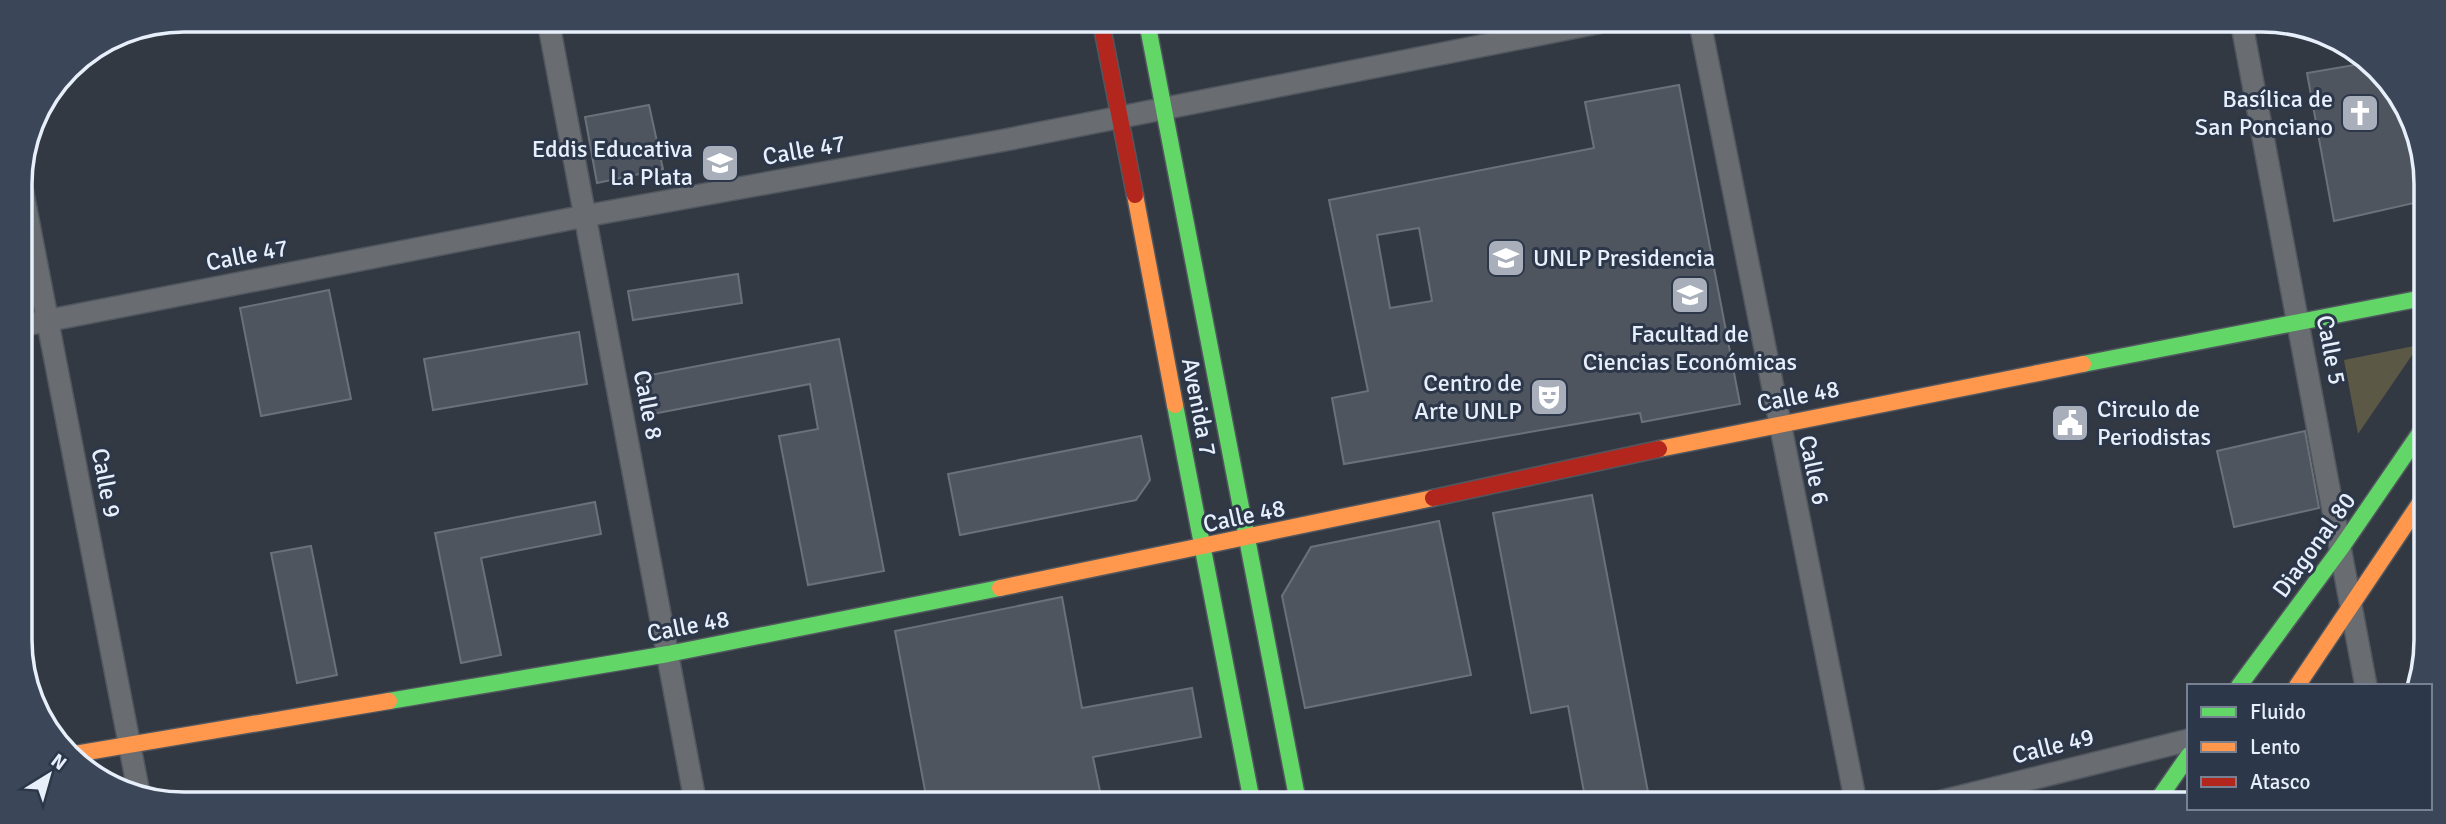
<svg xmlns="http://www.w3.org/2000/svg" width="2446" height="824" viewBox="0 0 2446 824" font-family="Signika,sans-serif">
	<style>
		.green { fill: #5b5846 }
		.building { fill: #4e555f; stroke: #6b7179; stroke-width: 2; fill-rule: evenodd }
		.lines { fill: none; stroke-linecap: round; stroke-linejoin: round }
		.street-casing { stroke: #51575f; stroke-width: 24 }
		.fast-casing { stroke: #51575f; stroke-width: 19 }
		.slow-casing { stroke: #51575f; stroke-width: 19 }
		.jam-casing { stroke: #51575f; stroke-width: 19 }
		.street { stroke: #696d71; stroke-width: 21 }
		.fast { stroke: #63d668; stroke-width: 16 }
		.slow { stroke: #ff974d; stroke-width: 16 }
		.jam { stroke: #b3261e; stroke-width: 16 }
		.labels { text-anchor: middle; dominant-baseline: central; stroke-width: 6; stroke-linejoin: round; paint-order: stroke }
		.poi-label { font-size: 24px; fill: #e7effb; stroke: #2c374a; text-anchor: end }
		.street-label { font-size: 24px; fill: #e7effb; stroke: #2c374a }
		.rim { fill: none; stroke: #e7effb; stroke-width: 3.5 }
	</style>
	<rect width="100%" height="100%" fill="#333943"/>
	<path class="green" d="M 2419,345 L 2358,434 L 2344,360 Z"/>
	<g class="building">
		<path d="M 2366,63 L 2386,75 L 2424,152 L 2423,201 L 2334,221 L 2307,73 Z"/>
		<path d="M 1679,85 L 1740,404 L 1642,422 L 1640,413 L 1344,464 L 1332,398 L 1368,391 L 1329,200 L 1594,148 L 1585,102 ZM 1419,228 L 1432,301 L 1390,308 L 1377,235 Z"/>
		<path d="M 649,105 L 663,169 L 597,183 L 585,117 Z"/>
		<path d="M 738,274 L 742,303 L 633,320 L 628,291 Z"/>
		<path d="M 329,290 L 351,399 L 261,416 L 240,308 Z"/>
		<path d="M 579,332 L 587,384 L 433,410 L 424,359 Z"/>
		<path d="M 839,339 L 884,571 L 808,585 L 779,436 L 818,429 L 810,384 L 647,415 L 640,377 Z"/>
		<path d="M 2305,431 L 2319,508 L 2234,527 L 2217,451 Z"/>
		<path d="M 1141,436 L 1150,480 L 1136,500 L 960,535 L 948,474 Z"/>
		<path d="M 1592,495 L 1648,792 L 1586,803 L 1568,706 L 1531,713 L 1493,513 Z"/>
		<path d="M 595,502 L 601,534 L 481,558 L 501,655 L 461,663 L 435,533 Z"/>
		<path d="M 1439,521 L 1471,675 L 1305,708 L 1282,596 L 1311,547 Z"/>
		<path d="M 311,546 L 337,675 L 297,683 L 271,553 Z"/>
		<path d="M 1062,597 L 1082,708 L 1192,688 L 1201,737 L 1093,757 L 1102,801 L 927,801 L 895,631 Z"/>
	</g>
	<g class="lines">
		<defs>
			<g id="street">
				<path d="M 548,20 L 695,800"/>
				<path d="M 1700,23 L 1856,803"/>
				<path d="M 2242,25 L 2366,686"/>
				<path d="M 20,178 L 140,799"/>
				<path d="M 20,326 L 585,216 L 1005,140 L 1597,23"/>
				<path d="M 1930,804 L 2189,740"/>
			</g>
			<g id="fast">
				<path d="M 1147,22 L 1298,802"/>
				<path d="M 2083,364 L 2423,298"/>
				<path d="M 1175,405 L 1252,802"/>
				<path d="M 2239,686 L 2341,548 L 2422,430"/>
				<path d="M 389,701 L 668,654 L 1000,588"/>
				<path d="M 2155,804 L 2189,755"/>
			</g>
			<g id="slow">
				<path d="M 1135,195 L 1175,405"/>
				<path d="M 1659,449 L 2083,364"/>
				<path d="M 1000,588 L 1433,498"/>
				<path d="M 2297,686 L 2422,500"/>
				<path d="M 69,755 L 389,701"/>
			</g>
			<g id="jam">
				<path d="M 1101,22 L 1135,195"/>
				<path d="M 1433,498 L 1659,449"/>
			</g>
		</defs>
		<use href="#street" class="street-casing"/>
		<use href="#fast" class="fast-casing"/>
		<use href="#slow" class="slow-casing"/>
		<use href="#jam" class="jam-casing"/>
		<use href="#street" class="street"/>
		<use href="#fast" class="fast"/>
		<use href="#slow" class="slow"/>
		<use href="#jam" class="jam"/>
	</g>
	<defs>
		<symbol id="church-square" viewBox="-11 -11 22 22"><rect x="-9" y="-9" width="18" height="18" rx="4" fill="#a8afbb" stroke="#2c374a"/><path d="M-1.2-6h2.4v3.5h3.3v2.4h-3.3V6h-2.4V-.1h-3.3v-2.4h3.3Z" fill="#fff"/></symbol>
		<symbol id="university-square" viewBox="-11 -11 22 22"><rect x="-9" y="-9" width="18" height="18" rx="4" fill="#a8afbb" stroke="#2c374a"/><path d="M0-5L7-2L0 1L-7-2ZM-4 1L0 2.5L4 1V4Q0 6-4 4Z" fill="#fff"/></symbol>
		<symbol id="theatre-square" viewBox="-11 -11 22 22"><rect x="-9" y="-9" width="18" height="18" rx="4" fill="#a8afbb" stroke="#2c374a"/><path d="M-5-5.5Q0-4 5-5.5V0Q5 5 0 6Q-5 5-5 0ZM-3.3-2.5H-1v1.5H-3.3ZM1-2.5H3.3v1.5H1ZM-2.8 1Q0 5.5 2.8 1Z" fill="#fff"/></symbol>
		<symbol id="civic-square" viewBox="-11 -11 22 22"><rect x="-9" y="-9" width="18" height="18" rx="4" fill="#a8afbb" stroke="#2c374a"/><path d="M-.6-6.5H3V-4.5H.6V-3L4-1V1h2V6H-6V1h2V-1L-.6-3ZM-1.2 2.5V6h2.4V2.5Z" fill="#fff"/></symbol>
	</defs>
	<g fill-rule="evenodd">
		<use href="#church-square" x="2338" y="91" width="44" height="44"/>
		<use href="#university-square" x="698" y="141" width="44" height="44"/>
		<use href="#university-square" x="1484" y="236" width="44" height="44"/>
		<use href="#university-square" x="1668" y="273" width="44" height="44"/>
		<use href="#theatre-square" x="1527" y="375" width="44" height="44"/>
		<use href="#civic-square" x="2048" y="401" width="44" height="44"/>
	</g>
	<g class="labels">
		<g class="poi-label">
			<text x="2333" y="99">Basílica de<tspan x="2333" dy="28">San Ponciano</tspan></text>
			<text x="693" y="149">Eddis Educativa<tspan x="693" dy="28">La Plata</tspan></text>
			<text x="1533" y="258" text-anchor="start">UNLP Presidencia</text>
			<text x="1690" y="334" text-anchor="middle">Facultad de<tspan x="1690" dy="28">Ciencias Económicas</tspan></text>
			<text x="1522" y="383">Centro de<tspan x="1522" dy="28">Arte UNLP</tspan></text>
			<text x="2097" y="409" text-anchor="start">Circulo de<tspan x="2097" dy="28">Periodistas</tspan></text>
		</g>
		<g class="street-label">
			<text transform="translate(804 150) rotate(-10)">Calle 47</text>
			<text transform="translate(247 255) rotate(-11)">Calle 47</text>
			<text transform="translate(2331 350) rotate(79)">Calle 5</text>
			<text transform="translate(1798 396) rotate(-11)">Calle 48</text>
			<text transform="translate(648 405) rotate(79)">Calle 8</text>
			<text transform="translate(1199 407) rotate(79)">Avenida 7</text>
			<text transform="translate(1814 470) rotate(78)">Calle 6</text>
			<text transform="translate(106 483) rotate(79)">Calle 9</text>
			<text transform="translate(1244 516) rotate(-12)">Calle 48</text>
			<text transform="translate(2314 545) rotate(-54)">Diagonal 80</text>
			<text transform="translate(688 626) rotate(-11)">Calle 48</text>
			<text transform="translate(2053 746) rotate(-14)">Calle 49</text>
		</g>
	</g>
	<path d="M0 0H2446V824H0ZM184 32H2262A152 152 0 0 1 2414 184V640A152 152 0 0 1 2262 792H184A152 152 0 0 1 32 640V184A152 152 0 0 1 184 32Z" fill="#3b4658" fill-rule="evenodd"/>
	<path class="rim" d="M184 32H2262A152 152 0 0 1 2414 184V640A152 152 0 0 1 2262 792H184A152 152 0 0 1 32 640V184A152 152 0 0 1 184 32Z"/>
	<rect x="2187" y="684" width="245" height="126" fill="#2c374a" stroke="#778191" stroke-width="2"/>
	<rect x="2201" y="707" width="35" height="10" fill="#63d668" stroke="#778191" stroke-width="2"/>
	<text x="2250" y="719" font-size="21" fill="#e7effb">Fluido</text>
	<rect x="2201" y="742" width="35" height="10" fill="#ff974d" stroke="#778191" stroke-width="2"/>
	<text x="2250" y="754" font-size="21" fill="#e7effb">Lento</text>
	<rect x="2201" y="777" width="35" height="10" fill="#b3261e" stroke="#778191" stroke-width="2"/>
	<text x="2250" y="789" font-size="21" fill="#e7effb">Atasco</text>
	<g transform="translate(49 775) rotate(37)" stroke="#2c374a" stroke-width="5" paint-order="stroke">
	<path d="M0-5L12 26L0 18L-12 26Z" fill="#e7effb"/>
	<text y="-10" font-size="19" font-weight="bold" text-anchor="middle" fill="#e7effb">N</text>
	</g>
</svg>
